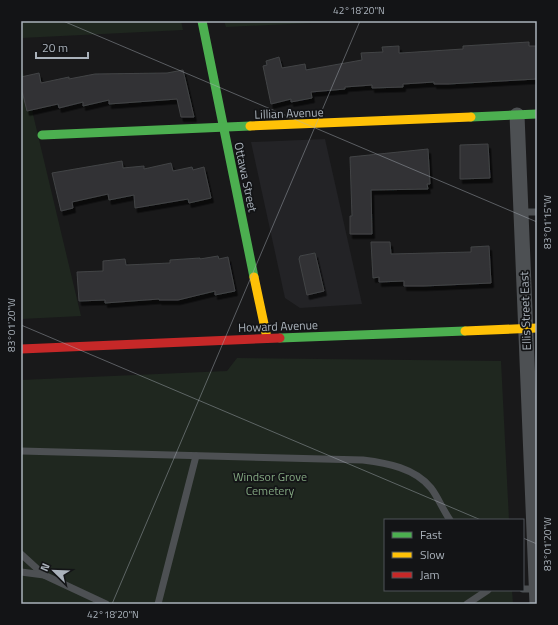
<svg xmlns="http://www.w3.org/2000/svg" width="558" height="625" viewBox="0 0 558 625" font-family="'Titillium Web',sans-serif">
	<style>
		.built { fill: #232326 }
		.green { fill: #1f271f }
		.building { fill: #323234; stroke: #424446; filter: url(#shadow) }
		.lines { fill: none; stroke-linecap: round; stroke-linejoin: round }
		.lane { stroke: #4d5053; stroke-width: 7 }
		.street { stroke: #4d5053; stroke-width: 15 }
		.fast { stroke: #4caf50; stroke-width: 9 }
		.slow { stroke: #ffc107; stroke-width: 9 }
		.jam { stroke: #c62828; stroke-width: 9 }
		.ticks { fill: none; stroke: #aab2bb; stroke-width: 1; stroke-opacity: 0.45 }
		.labels { text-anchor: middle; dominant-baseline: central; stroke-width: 3.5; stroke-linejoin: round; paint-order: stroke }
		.street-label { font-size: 12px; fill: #aab2bb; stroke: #131416 }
		.park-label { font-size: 12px; fill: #83a781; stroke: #131416 }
		.neatline { fill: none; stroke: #aab2bb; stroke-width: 1.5 }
		.ticks-label { font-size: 10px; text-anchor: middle; fill: #aab2bb }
	</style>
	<defs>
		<filter id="shadow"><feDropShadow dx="2.5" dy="4.5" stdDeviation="0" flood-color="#0009"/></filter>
	</defs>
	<rect width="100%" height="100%" fill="#19191a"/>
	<path class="built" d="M 325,139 L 362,304 L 300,308 L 285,298 L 251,142 Z"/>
	<g class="green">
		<path d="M 21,21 L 181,21 L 183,30 L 21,38 Z"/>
		<path d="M 224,21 L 352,21 L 226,27 Z"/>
		<path d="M 21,64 L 81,316 L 21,319 Z"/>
		<path d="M 237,358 L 501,361 L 509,520 L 385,520 L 385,590 L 512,590 L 513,604 L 21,604 L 21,380 L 227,371 Z"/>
	</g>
	<g class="building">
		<path d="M 529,42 L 529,46 L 537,46 L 537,79 L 448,84 L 434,84 L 434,82 L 403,84 L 403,87 L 372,88 L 372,85 L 345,87 L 345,89 L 311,92 L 312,98 L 291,102 L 291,99 L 271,104 L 263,66 L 267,65 L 266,61 L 279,57 L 282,68 L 305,64 L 306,70 L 362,60 L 361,53 L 383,52 L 382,47 L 399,46 L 399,53 L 401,53 L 463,49 L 463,46 Z"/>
		<path d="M 183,70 L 194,117 L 181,117 L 177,99 L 109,104 L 109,100 L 83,106 L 83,102 L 59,108 L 58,104 L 27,111 L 21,87 L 21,77 L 39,73 L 41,83 L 69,77 L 69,79 L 95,74 L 167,73 Z"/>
		<path d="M 488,144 L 490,178 L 460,179 L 460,145 Z"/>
		<path d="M 428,149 L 430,184 L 427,184 L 428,189 L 371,190 L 372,234 L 350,234 L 350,216 L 352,216 L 350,157 Z"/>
		<path d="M 122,161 L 123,168 L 144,166 L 144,169 L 171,163 L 173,171 L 192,167 L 193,170 L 204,167 L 211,198 L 189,203 L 188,199 L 135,208 L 134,195 L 109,200 L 108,194 L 72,202 L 73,208 L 61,211 L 52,173 Z"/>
		<path d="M 371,242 L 390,242 L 391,254 L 471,252 L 471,247 L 489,246 L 491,283 L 424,286 L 404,286 L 404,281 L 379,282 L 379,277 L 373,278 Z"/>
		<path d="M 315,253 L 324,291 L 307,295 L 299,259 L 300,256 Z"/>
		<path d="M 218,256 L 219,259 L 228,257 L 235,291 L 215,295 L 215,291 L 178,300 L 159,300 L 159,299 L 105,303 L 105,300 L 79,301 L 77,272 L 103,271 L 103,261 L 125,259 L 126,265 L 170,263 L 170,260 L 200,258 L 200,259 Z"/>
	</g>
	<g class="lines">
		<g class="lane">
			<path d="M 520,212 L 537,212"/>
			<path d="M 21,451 L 363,460 C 387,463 415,468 431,488 C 438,497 443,510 450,520"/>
			<path d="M 21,554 L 44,575"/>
			<path d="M 21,572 L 44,575 L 106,604"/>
			<path d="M 523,589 L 536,589"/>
			<path d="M 158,604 L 196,456"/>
			<path d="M 467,604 L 488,590"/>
		</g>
		<path class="street" d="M 517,115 L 537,604"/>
		<g class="fast">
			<path d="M 202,21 L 254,277"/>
			<path d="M 471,117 L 537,114"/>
			<path d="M 42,135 L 250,126"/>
			<path d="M 280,338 L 465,331"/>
		</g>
		<g class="slow">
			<path d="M 250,126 L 471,117"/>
			<path d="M 254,277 L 267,338"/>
			<path d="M 465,331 L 537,328"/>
		</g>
		<path class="jam" d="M 21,349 L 280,338"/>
	</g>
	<path class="ticks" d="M 63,21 L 537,222M 21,325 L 481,520M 523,538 L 537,544M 112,604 L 360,21"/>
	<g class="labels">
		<g class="street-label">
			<text transform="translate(289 113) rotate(-2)">Lillian Avenue</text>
			<text transform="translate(246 177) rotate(78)">Ottawa Street</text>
			<text transform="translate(525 311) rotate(-92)">Ellis Street East</text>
			<text transform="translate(278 326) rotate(-2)">Howard Avenue</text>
		</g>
		<g class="park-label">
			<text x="270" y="476">Windsor Grove<tspan x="270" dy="14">Cemetery</tspan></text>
		</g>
	</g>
	<rect width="558" height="625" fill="none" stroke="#131416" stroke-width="44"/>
	<rect x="384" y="519" width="140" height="72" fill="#131416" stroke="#4f5358"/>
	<rect x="392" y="532" width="20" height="6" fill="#4caf50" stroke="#4f5358"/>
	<text x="420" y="539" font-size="12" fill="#aab2bb">Fast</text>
	<rect x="392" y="552" width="20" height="6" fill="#ffc107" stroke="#4f5358"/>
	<text x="420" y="559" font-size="12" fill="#aab2bb">Slow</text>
	<rect x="392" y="572" width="20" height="6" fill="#c62828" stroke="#4f5358"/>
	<text x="420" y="579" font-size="12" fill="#aab2bb">Jam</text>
	<g transform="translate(54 571) rotate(293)" stroke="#131416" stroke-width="3" paint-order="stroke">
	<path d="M0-3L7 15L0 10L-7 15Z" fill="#aab2bb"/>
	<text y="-6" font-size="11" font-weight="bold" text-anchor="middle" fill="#aab2bb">N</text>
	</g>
	<path d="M36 52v6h52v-6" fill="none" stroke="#aab2bb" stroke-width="2"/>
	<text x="42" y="52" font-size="12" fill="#aab2bb" stroke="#131416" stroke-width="3" paint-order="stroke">20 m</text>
	<rect x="22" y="22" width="514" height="581" class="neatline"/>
	<g class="ticks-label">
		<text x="359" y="14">42°18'20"N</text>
		<text transform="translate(547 222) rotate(-90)" y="4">83°01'15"W</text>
		<text transform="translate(11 325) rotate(-90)" y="4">83°01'20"W</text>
		<text transform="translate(547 544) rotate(-90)" y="4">83°01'20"W</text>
		<text x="113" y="618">42°18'20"N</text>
	</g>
</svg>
